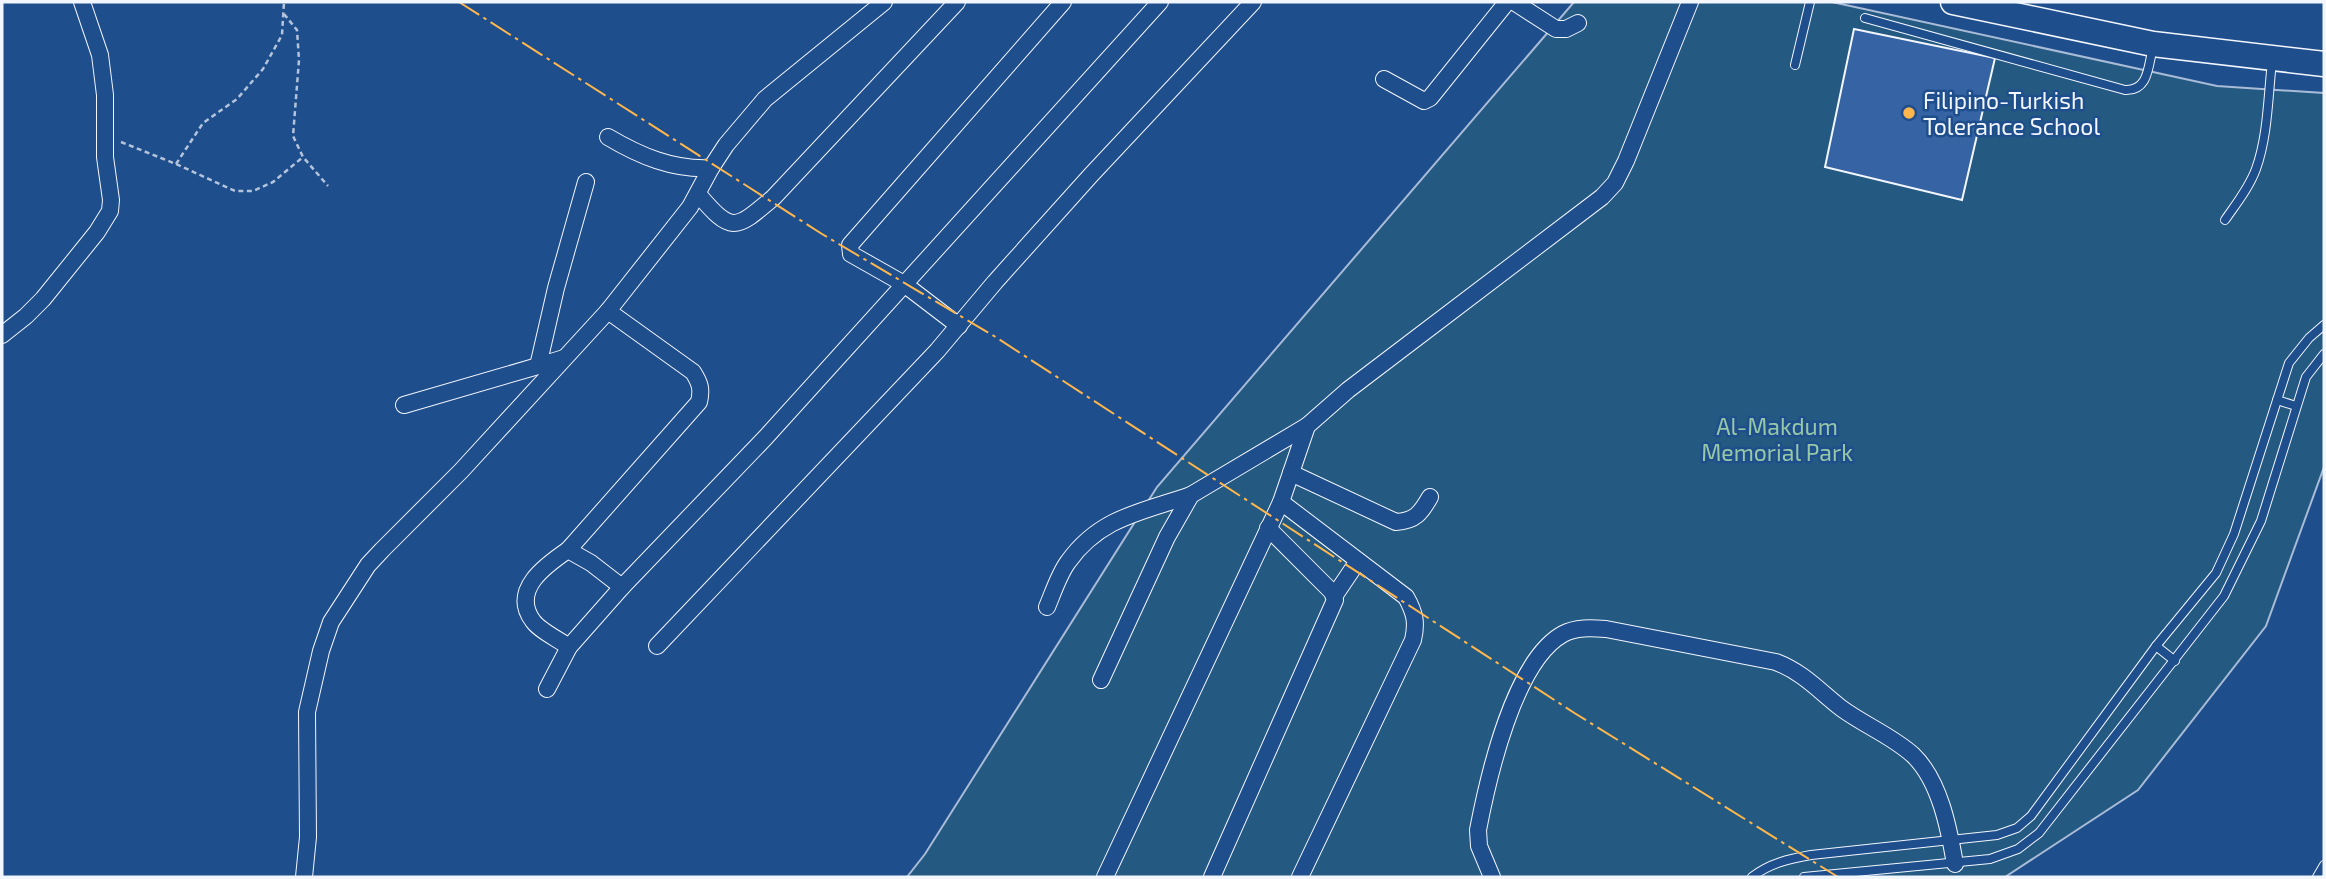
<svg xmlns="http://www.w3.org/2000/svg" width="2326" height="879" viewBox="0 0 2326 879" font-family="'Exo 2',sans-serif">
	<style>
		.green { fill: #245a82; stroke: #a8bbd7; stroke-width: 2 }
		.building { fill: #3563a3; stroke: #f2f6ff; stroke-width: 2 }
		.lines { fill: none; stroke-linecap: round; stroke-linejoin: round }
		.service-casing { stroke: #f2f6ff; stroke-width: 10 }
		.minor-casing { stroke: #f2f6ff; stroke-width: 18 }
		.primary-casing { stroke: #f2f6ff; stroke-width: 27 }
		.path { stroke: #b3c4dc; stroke-width: 2.5; stroke-dasharray: 5 3.5; stroke-linecap: butt }
		.service { stroke: #1f4e8c; stroke-width: 8 }
		.minor { stroke: #1f4e8c; stroke-width: 16 }
		.primary { stroke: #1f4e8c; stroke-width: 24 }
		.power { stroke: #ffb74d; stroke-width: 2; stroke-dasharray: 24 5 3.5 5; stroke-linecap: butt }
		.poi-dot { fill: #ffb74d; stroke: #1f4e8c; stroke-width: 2.5 }
		.labels { text-anchor: middle; dominant-baseline: central; stroke-width: 5; stroke-linejoin: round; paint-order: stroke }
		.poi-label { font-size: 23px; fill: #f2f6ff; stroke: #1f4e8c; text-anchor: start }
		.park-label { font-size: 23px; fill: #97c8a6; stroke: #1f4e8c }
	</style>
	<rect width="100%" height="100%" fill="#1f4e8c"/>
	<path class="green" d="M 1574,2 L 1832,2 L 2217,86 L 2324,93 L 2324,467 L 2266,626 L 2138,790 L 2005,877 L 907,877 L 925,854 L 1157,487 Z"/>
	<path class="building" d="M 1854,29 L 1995,58 L 1962,200 L 1825,167 Z"/>
	<g class="lines">
		<defs>
			<g id="service">
				<path d="M 1865,18 L 2125,90 C 2149,91 2148,66 2153,47"/>
				<path d="M 1795,65 L 1810,2"/>
				<path d="M 2225,220 C 2236,204 2249,188 2256,169 C 2268,136 2268,96 2272,62"/>
				<path d="M 2277,400 L 2296,406"/>
				<path d="M 2156,646 L 2175,661"/>
				<path d="M 1752,877 C 1770,863 1789,859 1811,855 L 1997,835 L 2017,828 L 2031,816 L 2156,646 L 2216,573 L 2234,534 L 2289,363 L 2309,338 L 2324,325"/>
				<path d="M 1804,877 L 1990,859 L 2018,849 L 2039,833 L 2224,596 L 2261,521 L 2306,377 L 2324,354"/>
				<path d="M 2317,877 L 2324,865"/>
			</g>
			<g id="minor">
				<path d="M 1514,2 L 1556,29 L 1566,29 L 1578,23"/>
				<path d="M 1384,79 L 1424,101 L 1430,98 L 1507,2"/>
				<path d="M 608,137 C 640,156 673,170 711,168"/>
				<path d="M 698,194 C 732,234 735,230 773,198 L 957,2"/>
				<path d="M 959,326 L 904,284 L 851,254 L 850,245 L 1063,2"/>
				<path d="M 2,335 L 26,316 L 43,299 L 97,232 L 110,211 L 111,200 L 105,157 L 105,95 L 100,55 L 82,2"/>
				<path d="M 564,358 L 538,366 L 556,288 L 586,182"/>
				<path d="M 404,405 L 538,366"/>
				<path d="M 1291,473 L 1396,522 C 1415,521 1421,513 1430,497"/>
				<path d="M 1281,502 L 1406,597 C 1415,613 1417,623 1413,640 L 1300,877"/>
				<path d="M 568,550 L 699,402 C 702,389 700,383 693,372 L 608,311"/>
				<path d="M 1335,595 L 1358,561"/>
				<path d="M 1047,607 C 1053,593 1059,574 1068,562 C 1100,517 1142,512 1191,495"/>
				<path d="M 657,646 L 937,351 L 995,282 L 1091,175 L 1253,2"/>
				<path d="M 569,647 C 558,639 540,631 533,621 C 510,590 546,565 568,550 L 591,563 L 622,587"/>
				<path d="M 1101,680 L 1167,537 L 1191,495 L 1307,426"/>
				<path d="M 547,689 L 569,647 L 622,587 L 766,437 L 1160,2"/>
				<path d="M 304,877 L 308,837 L 307,712 L 321,651 L 331,622 L 368,565 L 382,550 L 461,471 L 608,311 L 690,207 L 711,168 L 726,145 L 765,99 L 884,2"/>
				<path d="M 1105,877 L 1281,502 L 1307,426 L 1348,390 L 1602,197 L 1615,183 L 1626,161 L 1690,2"/>
				<path d="M 1212,877 L 1335,600 L 1332,592 L 1268,528"/>
				<path d="M 1492,877 L 1479,846 L 1478,830 C 1488,778 1514,661 1563,634 C 1576,627 1591,628 1606,629 L 1776,662 C 1804,673 1818,690 1841,708 C 1864,725 1892,736 1913,755 C 1940,781 1949,829 1955,864"/>
			</g>
			<path id="primary" d="M 1953,2 L 2153,44 L 2324,64"/>
		</defs>
		<use href="#service" class="service-casing"/>
		<use href="#minor" class="minor-casing"/>
		<use href="#primary" class="primary-casing"/>
		<g class="path">
			<path d="M 284,14 L 297,30 L 299,60 L 293,136 L 303,157 L 328,186"/>
			<path d="M 121,142 L 176,164 L 235,191 L 253,191 L 273,182 L 303,157"/>
			<path d="M 176,164 L 203,123 L 237,99 L 263,69 L 282,35 L 284,2"/>
		</g>
		<use href="#service" class="service"/>
		<use href="#minor" class="minor"/>
		<use href="#primary" class="primary"/>
		<path class="power" d="M 459,2 L 822,234 L 994,336 L 1576,714 L 1838,877"/>
	</g>
	<circle class="poi-dot" cx="1909" cy="113" r="7"/>
	<g class="labels">
		<g class="poi-label">
			<text x="1923" y="100">Filipino-Turkish<tspan x="1923" dy="26">Tolerance School</tspan></text>
		</g>
		<g class="park-label">
			<text x="1777" y="426">Al-Makdum<tspan x="1777" dy="26">Memorial Park</tspan></text>
		</g>
	</g>
	<rect width="2326" height="879" fill="none" stroke="#f2f6ff" stroke-width="7"/>
</svg>
